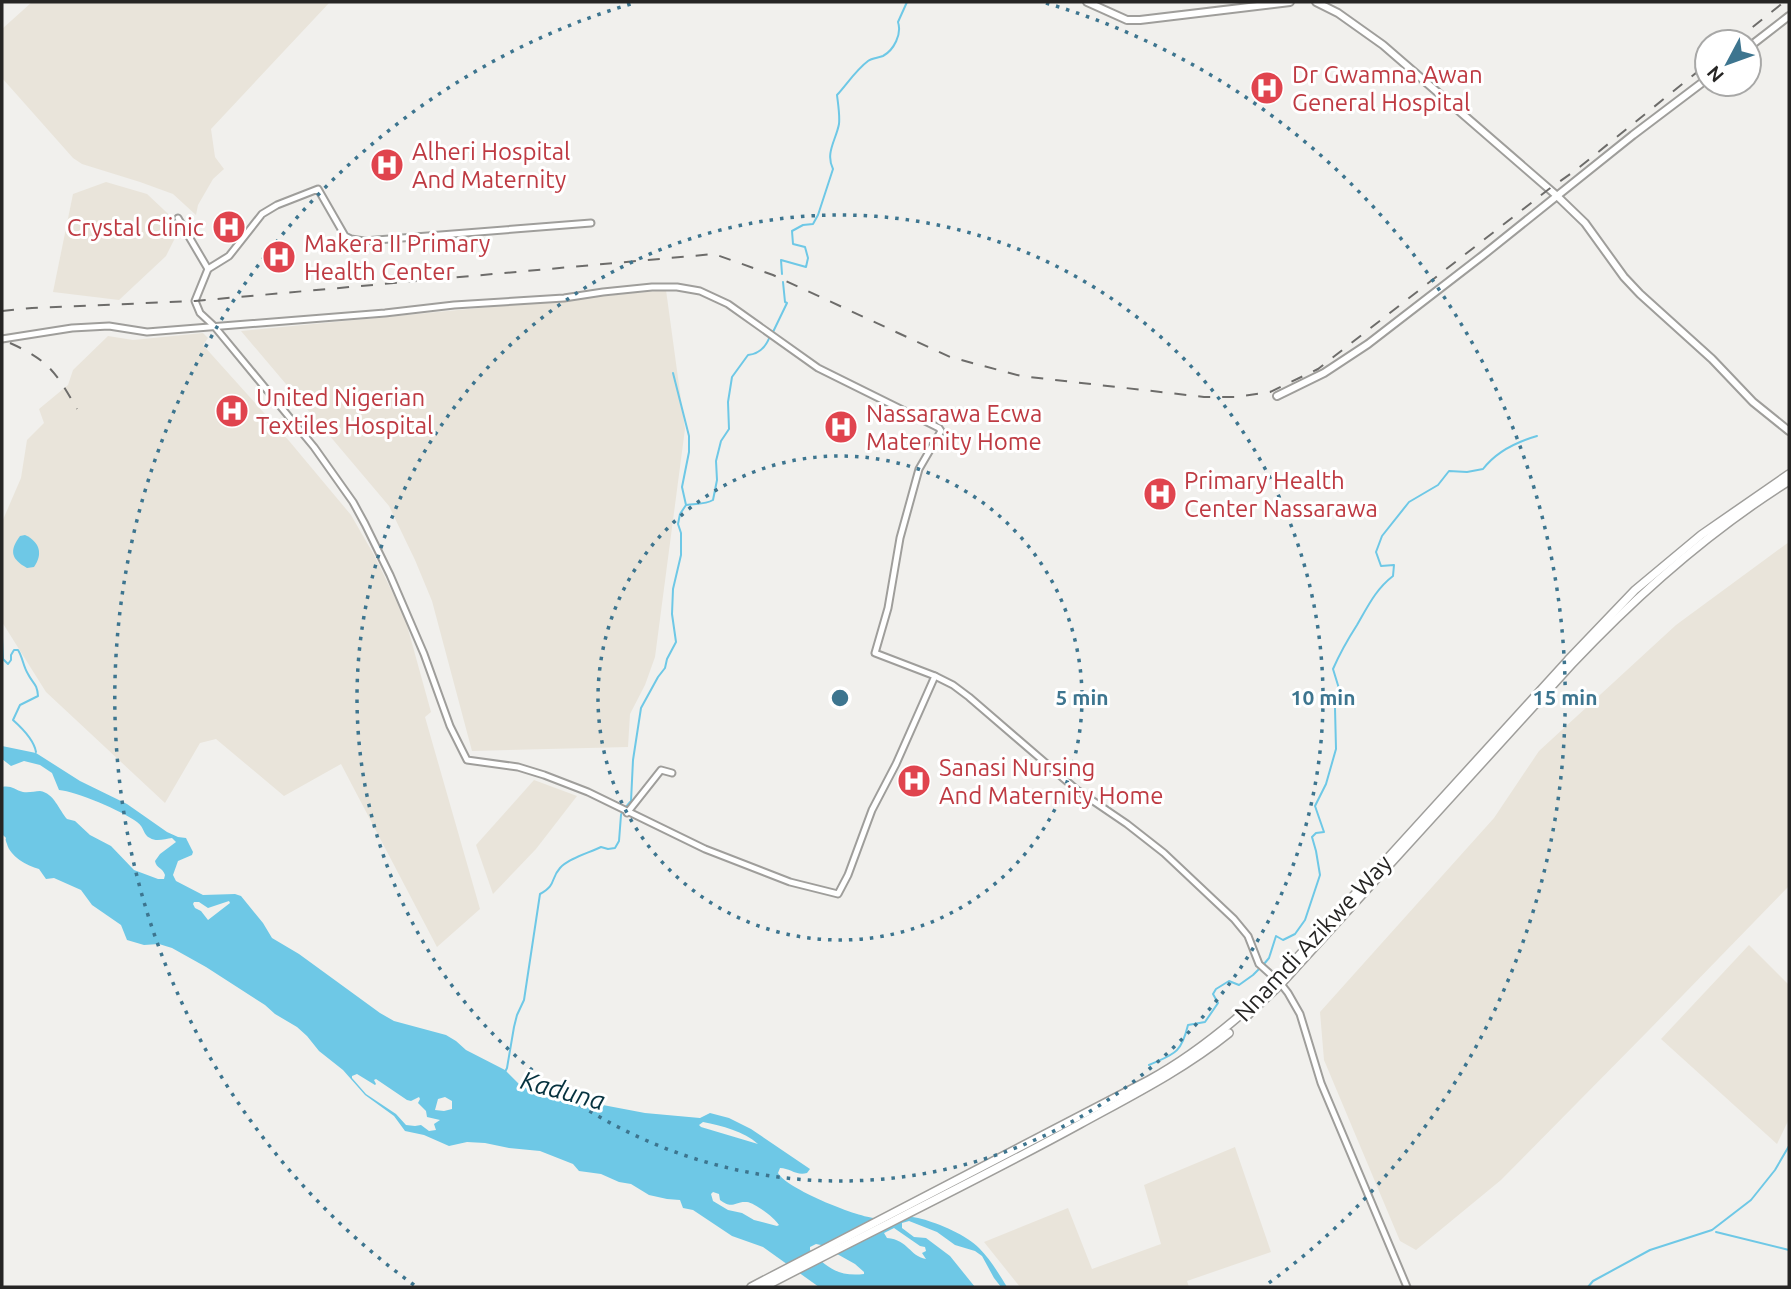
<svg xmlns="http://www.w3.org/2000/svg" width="1791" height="1289" viewBox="0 0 1791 1289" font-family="Ubuntu,sans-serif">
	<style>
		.built { fill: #e9e4da }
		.water { fill: #6ec8e6; fill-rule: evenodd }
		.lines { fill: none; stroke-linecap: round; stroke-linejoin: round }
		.stream { stroke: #6ec8e6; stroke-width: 2 }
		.tertiary-casing { stroke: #9f9e9b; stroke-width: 9 }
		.secondary-casing { stroke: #9f9e9b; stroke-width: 10 }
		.trunk-casing { stroke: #9f9e9b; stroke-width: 10 }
		.tertiary { stroke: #fff; stroke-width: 5 }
		.secondary { stroke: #fff; stroke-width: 6 }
		.trunk { stroke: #fff; stroke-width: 7 }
		.rail { stroke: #6d6c6a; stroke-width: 2; stroke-dasharray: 12 12; stroke-linecap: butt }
		.ring { fill: none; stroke: #3d758f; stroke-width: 3.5; stroke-dasharray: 3.5 7 }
		.labels { text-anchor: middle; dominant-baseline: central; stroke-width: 6; stroke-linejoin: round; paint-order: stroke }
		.health-label { font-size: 24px; fill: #be3a42; stroke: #fff; text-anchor: start }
		.street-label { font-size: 24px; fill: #262524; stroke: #fff }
		.water-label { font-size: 26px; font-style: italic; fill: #06323f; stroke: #fff }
		.centre { fill: #3d758f; stroke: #fff; stroke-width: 3.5 }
		.ring-label { font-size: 21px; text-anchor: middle; font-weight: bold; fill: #3d758f; stroke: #fff; stroke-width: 6; stroke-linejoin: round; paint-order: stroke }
	</style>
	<rect width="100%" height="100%" fill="#f1f0ed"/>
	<g class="built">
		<path d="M 32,2 L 330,2 L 211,129 L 215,157 L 224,169 L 213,179 L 198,205 L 196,215 L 173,194 L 140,182 L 82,164 L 73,158 L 2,78 L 2,29 Z"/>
		<path d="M 106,182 L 147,194 L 181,226 L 166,256 L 119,300 L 53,292 L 73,194 Z"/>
		<path d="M 666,290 L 685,429 L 655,657 L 645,685 L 630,714 L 628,747 L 472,751 L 432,601 L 415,560 L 389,506 L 241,331 Z"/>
		<path d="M 203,333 L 208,338 L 203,345 L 290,442 L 351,515 L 374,555 L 405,618 L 431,712 L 425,717 L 480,909 L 437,947 L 341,764 L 284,796 L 216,739 L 200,743 L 165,803 L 46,692 L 2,622 L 2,522 L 21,478 L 27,440 L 44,423 L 39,409 L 68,385 L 73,370 L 108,336 L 133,340 Z"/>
		<path d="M 1789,542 L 1789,886 L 1649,1030 L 1501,1180 L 1416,1250 L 1400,1241 L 1324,1060 L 1320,1012 L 1494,818 L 1539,751 L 1676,625 Z"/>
		<path d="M 534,780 L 577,796 L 536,849 L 493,894 L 476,845 Z"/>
		<path d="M 1749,945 L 1789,985 L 1789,1119 L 1777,1144 L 1661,1039 Z"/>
		<path d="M 1235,1147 L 1271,1252 L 1187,1281 L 1189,1287 L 1020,1287 L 984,1242 L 1068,1208 L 1092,1269 L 1161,1244 L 1144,1185 Z"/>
	</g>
	<g class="water">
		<path d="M 25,535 C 40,542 43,554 34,567 L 27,568 C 11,559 9,551 20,536 Z"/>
		<path d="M 2,746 L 36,753 L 80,781 L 127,804 L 167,832 L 178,837 L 186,838 L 193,852 L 192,855 L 178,861 L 173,875 L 176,881 L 203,895 L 235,894 L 241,896 L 263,923 L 272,938 L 299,954 L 380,1013 L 394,1021 L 446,1035 L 456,1041 L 466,1050 L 505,1070 L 521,1086 L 532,1090 L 545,1094 L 568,1096 L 587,1102 L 645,1113 L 700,1118 L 710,1113 L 729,1118 L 751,1129 L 810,1169 L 807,1173 C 796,1176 790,1168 780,1168 L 778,1173 C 787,1189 855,1216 874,1218 C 890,1219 907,1214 922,1219 C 938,1223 968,1236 979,1248 C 990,1259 999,1274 1007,1287 L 1001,1287 L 994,1278 L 982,1256 L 975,1251 L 955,1245 L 937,1232 L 909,1221 L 902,1223 L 902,1228 L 914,1237 L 926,1238 L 950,1256 L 975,1287 L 819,1287 L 763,1247 L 732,1236 L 693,1210 L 683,1208 L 680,1200 L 667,1199 L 649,1195 L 631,1184 L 619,1182 L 601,1174 L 579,1171 L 573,1164 L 540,1151 L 509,1148 L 485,1143 L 467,1142 L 449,1146 L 424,1135 L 405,1131 L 394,1116 L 365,1095 L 343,1070 L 319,1051 L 307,1036 L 297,1027 L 275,1014 L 265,1005 L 206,967 L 172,948 L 159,944 L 144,945 L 127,940 L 121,925 L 92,905 L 81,890 L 54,878 L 46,879 L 39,869 C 27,866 10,856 7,844 C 3,834 10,842 2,834 L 2,787 C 11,785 15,790 23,792 C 29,793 35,791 40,791 C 54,793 59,810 67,819 L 75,821 L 90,835 L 111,846 L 134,870 L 158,879 L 164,879 L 165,875 C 163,868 156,868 155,861 L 160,854 L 176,842 L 172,838 C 165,839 156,842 150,838 C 143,835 145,828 137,822 C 122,811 76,791 59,790 L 52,773 L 40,765 L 24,761 L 11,766 L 2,759 ZM 229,901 L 230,903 L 208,920 L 201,911 L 195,908 L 193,904 L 194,902 L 199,902 L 208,908 ZM 357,1074 L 375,1085 L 376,1084 L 374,1080 L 376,1079 L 407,1100 L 411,1101 L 419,1097 L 420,1099 L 418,1103 L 426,1111 L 427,1117 L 440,1120 L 434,1124 L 436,1130 L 429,1131 L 421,1125 L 415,1126 L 406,1125 L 396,1114 L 366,1094 L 352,1078 L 352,1076 ZM 445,1097 L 452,1101 L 452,1109 L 444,1111 L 435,1110 L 438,1099 ZM 703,1122 C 722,1126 744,1131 758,1144 L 701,1127 L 699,1125 ZM 713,1192 L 719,1194 L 720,1200 C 733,1210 734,1201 747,1202 C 755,1203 775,1218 779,1225 L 777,1226 L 754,1220 L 742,1213 L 728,1210 L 713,1201 L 711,1194 ZM 894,1228 L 920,1246 L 925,1247 L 926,1251 L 922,1253 L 926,1259 C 909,1256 909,1240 887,1238 L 884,1233 ZM 816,1244 L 821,1245 L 855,1264 L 864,1272 L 864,1274 C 839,1277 827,1268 810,1250 L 810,1247 Z"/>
	</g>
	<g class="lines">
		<g class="stream">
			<path d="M 782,274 L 781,260 L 806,267 L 808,258 L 805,247 L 793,244 L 792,231 L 803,225 L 813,224 L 818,215 L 833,169 C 825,153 836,140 839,124 C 840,115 838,104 837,95 C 847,84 856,70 868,61 C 872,58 878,58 883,56 C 894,50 902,34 898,22 L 907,2"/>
			<path d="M 773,332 L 787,303 L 785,302 L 783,282"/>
			<path d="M 673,373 L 689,436 L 689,452 L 682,487 L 686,505"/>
			<path d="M 2,638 L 3,659 L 8,664 L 11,660 L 11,655 L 14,650 L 18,650 C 23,658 23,666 28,674 C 33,684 37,683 38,696 L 20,705 L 13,720 C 22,728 34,740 36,752"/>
			<path d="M 625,808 L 631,801 L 633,760 L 641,708 L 658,677 L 665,668 L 667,659 L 676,642 L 672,614 L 673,589 L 681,555 L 681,533 L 678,524 L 680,514 L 686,505 C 696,503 704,505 713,500 L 717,480 L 716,461 L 721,441 L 729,429 L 728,402 L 732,377 L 748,355 C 760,354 766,347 770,336"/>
			<path d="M 1264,964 L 1269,958 L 1276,936 L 1283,940 L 1295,934 L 1305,920 L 1320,875 L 1316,851 L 1312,837 L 1316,833 L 1324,832 L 1315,806 L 1326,784 L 1336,749 L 1335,708 L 1341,695 L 1333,669 C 1340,653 1348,639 1357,625 C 1368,606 1376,589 1393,576 L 1394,565 L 1381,566 L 1376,552 L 1382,536 L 1409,502 L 1438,485 L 1449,471 L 1467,472 L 1483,469 C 1496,452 1516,442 1537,436"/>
			<path d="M 1149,1065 C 1174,1054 1181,1054 1188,1025 L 1205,1022 L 1218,1003 L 1213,994 L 1216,989 L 1229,981 L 1239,985 L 1253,975 L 1260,968"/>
			<path d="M 505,1072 L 507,1068 L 514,1027 L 517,1015 L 524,1000 L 540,894 C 557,885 550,879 560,868 C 569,858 589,853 601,847 L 608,849 L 615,848 L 619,841 L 621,815 L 622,812"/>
			<path d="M 1716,1232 L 1789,1250"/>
			<path d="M 1588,1287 L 1593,1281 L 1650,1250 L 1712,1230 L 1751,1200 L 1775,1170 L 1789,1146"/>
		</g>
		<defs>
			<g id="tertiary">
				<path d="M 178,218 L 208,269"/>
				<path d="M 591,223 L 364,241 L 351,239 L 345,236 L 318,189 L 277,205 L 262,214 L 229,256 L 208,269 L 195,301 L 200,313 L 214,326 L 314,447 L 353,502 L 365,524 L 390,575 L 424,654 L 450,726 L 467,760 L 518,767 L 544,775 L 588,792 L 705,849 L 790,882 L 838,894 L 848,875 L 872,810 L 896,764 L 935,676 L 953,685 L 969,697 L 1077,790 L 1127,824 L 1164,853 L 1234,919 L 1248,936 L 1259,964 L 1277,980"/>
				<path d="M 2,339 L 72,328 L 109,326 L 147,332 L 385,313 L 454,305 L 564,298 L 603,292 L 652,287 L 677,287 L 700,291 L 728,304 L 818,368 L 939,428 L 941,431 L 919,469 L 900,538 L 888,608 L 875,653 L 935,676"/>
				<path d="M 627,813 L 661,770 L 672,773"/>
				<path d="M 1281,984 L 1288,993 L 1300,1014 L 1321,1083 L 1407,1287"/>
			</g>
			<g id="secondary">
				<path d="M 1087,2 L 1127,20 L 1140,20 L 1290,2"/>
				<path d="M 1316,2 L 1338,13 L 1383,45 L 1556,195 L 1585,223 L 1624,277 L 1640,294 L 1712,359 L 1753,402 L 1789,431"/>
				<path d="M 1749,47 L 1789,16"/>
				<path d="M 1277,396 L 1324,373 L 1368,344 L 1482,256 L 1633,135 L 1707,79"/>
			</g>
			<g id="trunk">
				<path d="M 1248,1015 L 1281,984 L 1572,664 C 1637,595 1708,532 1789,481"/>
				<path d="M 751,1287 L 1149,1080 C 1191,1057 1227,1028 1263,995 L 1568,660 L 1635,590 L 1701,535 L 1789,474"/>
				<path d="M 764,1287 C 869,1232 976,1181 1080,1124 C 1131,1096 1183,1070 1229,1033"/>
			</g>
		</defs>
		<use href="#tertiary" class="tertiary-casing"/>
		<use href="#secondary" class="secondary-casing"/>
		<use href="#trunk" class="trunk-casing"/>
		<use href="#tertiary" class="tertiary"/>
		<use href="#secondary" class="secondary"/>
		<use href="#trunk" class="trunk"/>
		<g class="rail">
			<path d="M 1734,42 L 1784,2"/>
			<path d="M 2,311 L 32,308 L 195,301 L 714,254 L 773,275 L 950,357 L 1021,376 L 1204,397 L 1236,397 L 1270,392 L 1318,369 L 1549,189 L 1576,170 L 1707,64"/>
			<path d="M 10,343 C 50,361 56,373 77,409"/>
		</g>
	</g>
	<g class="ring">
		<circle cx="840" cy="698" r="242"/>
		<circle cx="840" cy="698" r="483"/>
		<path d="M414 1285A725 725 0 0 1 634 3M1046 3A725 725 0 0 1 1266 1285"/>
	</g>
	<defs>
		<symbol id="hospital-disc" viewBox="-11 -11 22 22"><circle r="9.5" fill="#e0444e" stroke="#fff"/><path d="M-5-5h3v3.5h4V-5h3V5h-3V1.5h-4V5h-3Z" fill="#fff"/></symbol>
	</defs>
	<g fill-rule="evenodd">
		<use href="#hospital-disc" x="1248" y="69" width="38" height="38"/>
		<use href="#hospital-disc" x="368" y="146" width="38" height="38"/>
		<use href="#hospital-disc" x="210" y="208" width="38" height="38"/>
		<use href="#hospital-disc" x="260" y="238" width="38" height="38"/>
		<use href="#hospital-disc" x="213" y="392" width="38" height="38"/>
		<use href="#hospital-disc" x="822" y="408" width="38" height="38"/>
		<use href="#hospital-disc" x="1141" y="475" width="38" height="38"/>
		<use href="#hospital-disc" x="895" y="762" width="38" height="38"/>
	</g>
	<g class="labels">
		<g class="health-label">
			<text x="1292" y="74">Dr Gwamna Awan<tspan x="1292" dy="28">General Hospital</tspan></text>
			<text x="412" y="151">Alheri Hospital<tspan x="412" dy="28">And Maternity</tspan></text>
			<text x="204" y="227" text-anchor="end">Crystal Clinic</text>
			<text x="304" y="243">Makera II Primary<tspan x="304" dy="28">Health Center</tspan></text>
			<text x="256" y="397">United Nigerian<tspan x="256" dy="28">Textiles Hospital</tspan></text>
			<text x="866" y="413">Nassarawa Ecwa<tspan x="866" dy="28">Maternity Home</tspan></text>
			<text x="1184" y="480">Primary Health<tspan x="1184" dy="28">Center Nassarawa</tspan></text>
			<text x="939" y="767">Sanasi Nursing<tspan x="939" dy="28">And Maternity Home</tspan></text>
		</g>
		<g class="street-label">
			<text transform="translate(1313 938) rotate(-47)">Nnamdi Azikwe Way</text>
		</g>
		<g class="water-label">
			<text transform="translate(563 1090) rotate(15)">Kaduna</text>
		</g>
	</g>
	<circle cx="840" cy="698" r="10" class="centre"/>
	<g class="ring-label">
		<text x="1082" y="705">5 min</text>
		<text x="1323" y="705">10 min</text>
		<text x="1565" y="705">15 min</text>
	</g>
	<rect width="1791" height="1289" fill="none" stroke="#262524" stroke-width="7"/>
	<g transform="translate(1728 63) rotate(229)"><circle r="33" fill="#ffffff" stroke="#a8a8a7" stroke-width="2"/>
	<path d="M0-5L12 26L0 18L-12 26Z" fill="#3d758f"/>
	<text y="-10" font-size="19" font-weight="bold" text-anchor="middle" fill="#262524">N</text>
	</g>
</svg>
